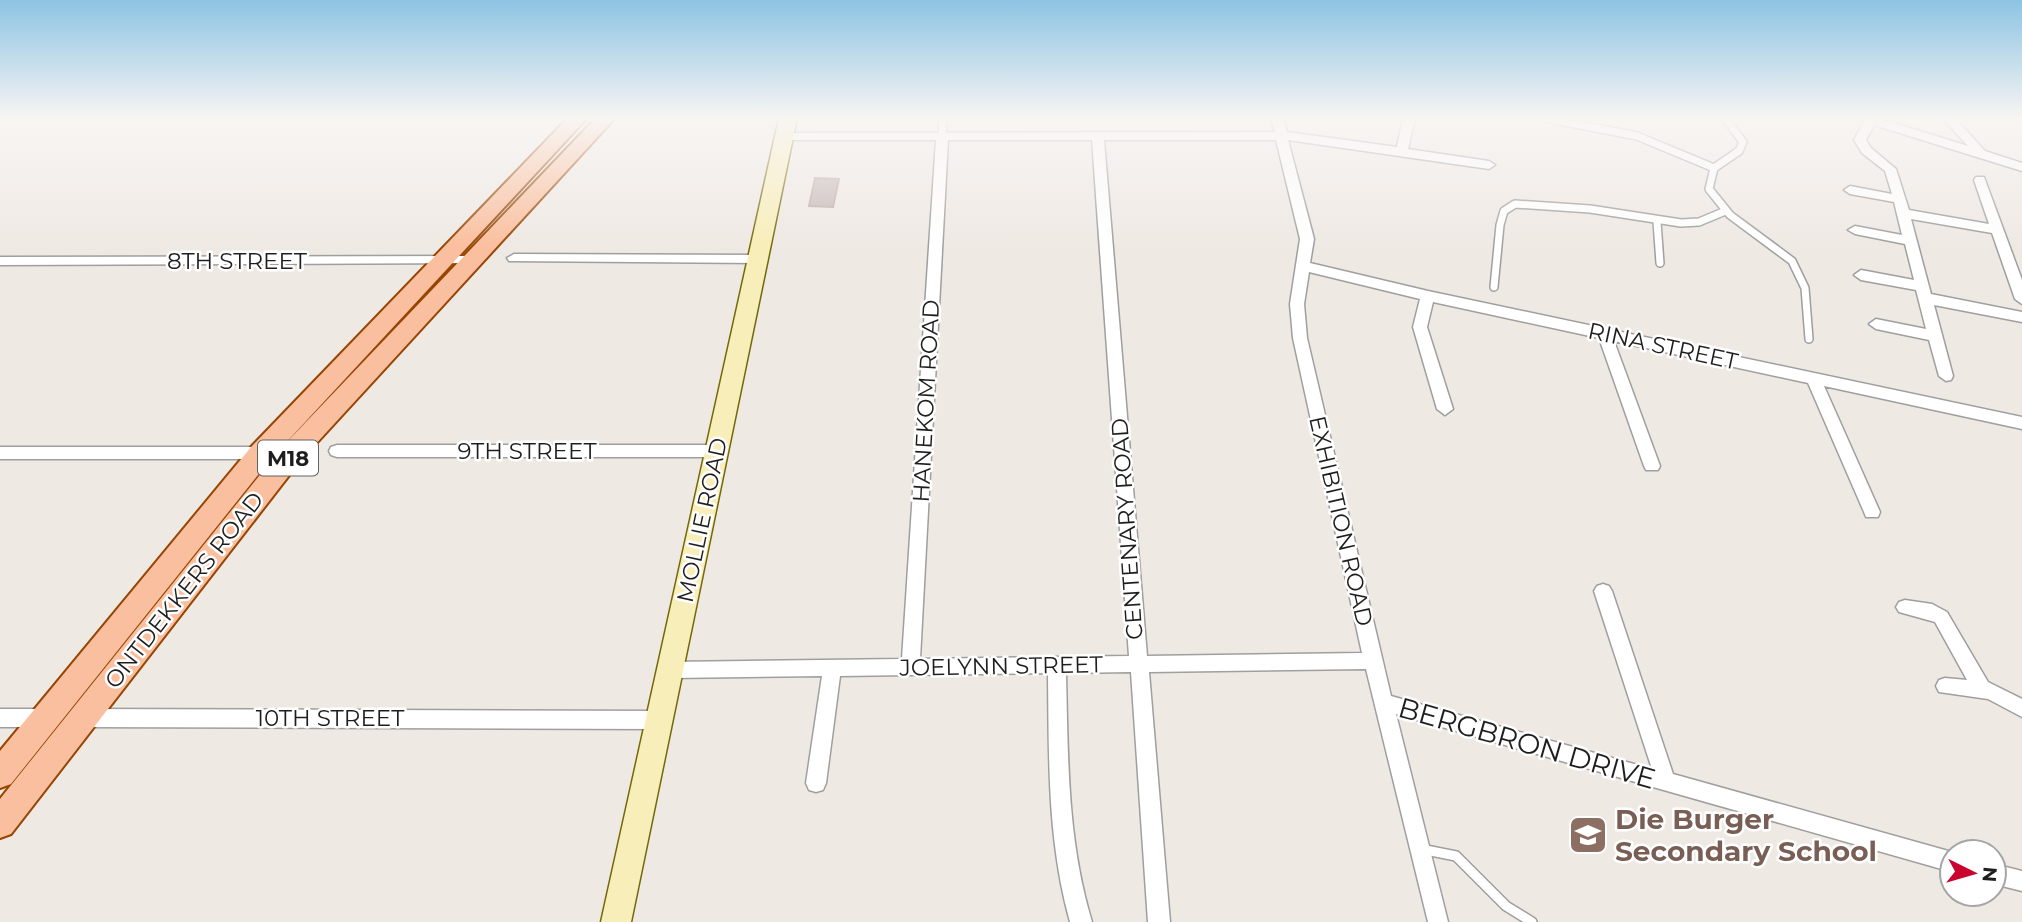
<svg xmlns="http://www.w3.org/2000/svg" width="2022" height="922" viewBox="0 0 2022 922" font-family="Montserrat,sans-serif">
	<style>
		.building { fill: #c6bab8; stroke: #c0ada7; stroke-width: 2 }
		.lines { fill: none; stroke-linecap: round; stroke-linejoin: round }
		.lane-far1-casing { stroke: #9f9f9f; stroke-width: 10 }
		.lane-casing { stroke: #9f9f9f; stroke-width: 12 }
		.street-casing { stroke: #9f9f9f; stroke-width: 3 }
		.secondary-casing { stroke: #746807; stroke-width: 3 }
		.primary-casing { stroke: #964503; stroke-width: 4 }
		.lane-far1 { stroke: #fff; stroke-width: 7 }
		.lane { stroke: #fff; stroke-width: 9 }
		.street { fill: #fff; fill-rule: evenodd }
		.secondary { fill: #f8eeb9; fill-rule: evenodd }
		.primary { fill: #fabf9e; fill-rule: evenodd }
		.labels { text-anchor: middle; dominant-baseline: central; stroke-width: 5; stroke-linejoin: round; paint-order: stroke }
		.shield { fill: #fff; stroke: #626262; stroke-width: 2 }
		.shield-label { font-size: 21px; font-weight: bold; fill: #1e1e1e }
		.street-label { font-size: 23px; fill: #1e1e1e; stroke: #fff }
		.near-street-label { font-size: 28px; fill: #1e1e1e; stroke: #fff }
		.near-education-label { font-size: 28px; font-weight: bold; fill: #785e54; stroke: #fff; text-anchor: start }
	</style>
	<rect width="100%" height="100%" fill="#efe9e4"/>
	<path class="building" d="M 815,178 L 839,179 L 833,207 L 809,206 Z"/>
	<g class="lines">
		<defs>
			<g id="lane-far1">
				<path d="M 1544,118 L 1637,136 L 1714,168"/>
				<path d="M 1725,118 L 1743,142 L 1739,151 L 1714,168 L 1709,189 L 1730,215 L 1792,261 L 1805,288 L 1809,339"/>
				<path d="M 942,136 L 943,118"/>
				<path d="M 1657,222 L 1660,263"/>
				<path d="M 1494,287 L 1500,225 L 1504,211 L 1515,204 L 1590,209 L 1681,223 L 1699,222 L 1723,212"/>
			</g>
			<path id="lane" d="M 1421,849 L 1456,856 L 1506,906 L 1532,922"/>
			<g id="street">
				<path d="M 1271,118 L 1283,118 L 1287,132 L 1397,147 L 1403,118 L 1415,118 L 1408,149 L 1489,161 L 1495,165 L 1489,169 L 1288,140 L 1314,239 L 1310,263 L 1428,291 L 2022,417 L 2022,429 L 1824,386 L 1880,512 L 1878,517 L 1866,517 L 1864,512 L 1808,383 L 1614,341 L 1660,466 L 1658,470 L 1646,470 L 1644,466 L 1599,338 L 1433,302 L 1427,327 L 1453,409 L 1445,415 L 1437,409 L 1413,327 L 1420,299 L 1309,272 L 1304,304 L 1307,338 L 1391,696 L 1652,769 L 1594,591 L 1597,586 L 1603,584 L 1609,586 L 1612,591 L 1673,774 L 1952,852 L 1952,872 L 1396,714 L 1448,922 L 1428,922 L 1366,669 L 1149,672 L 1170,922 L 1148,922 L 1131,672 L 1066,673 C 1068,758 1067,840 1092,922 L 1070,922 C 1047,840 1049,758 1048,673 L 840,676 L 826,783 L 823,790 L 816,792 L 809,790 L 806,783 L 822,676 L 671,678 L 665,676 L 662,670 L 665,664 L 671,662 L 902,659 L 936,140 L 785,140 L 781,139 L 781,133 L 1275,132 ZM 948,140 L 1092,140 L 1129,656 L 920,659 ZM 1104,140 L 1276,140 L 1300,239 L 1290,304 L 1293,338 L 1362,653 L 1147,656 Z"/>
				<path d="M 1860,118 L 1878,118 L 1968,146 L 1942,118 L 1955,118 L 1985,151 L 2022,163 L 2022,171 L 1874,125 L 1866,140 L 1871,148 L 1896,169 L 1909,210 L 1989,224 L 1974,180 L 1976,177 L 1984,177 L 2022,280 L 2022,304 L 2015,299 L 1992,233 L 1911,219 L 1931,294 L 2022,312 L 2022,322 L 1934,305 L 1953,376 L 1951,380 L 1946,381 L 1939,376 L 1929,340 L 1876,329 L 1869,324 L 1876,319 L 1926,329 L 1916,290 L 1861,280 L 1854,275 L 1861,270 L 1914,280 L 1905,244 L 1855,234 L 1848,230 L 1855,226 L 1902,235 L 1894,202 L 1850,194 L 1844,190 L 1850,186 L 1892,194 L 1885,171 L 1862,153 L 1854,140 L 1864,121 Z"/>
				<path d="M 514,254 L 758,255 L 765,259 L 758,263 L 509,261 L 507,258 Z"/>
				<path d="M 474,256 L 481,260 L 479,263 L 0,265 L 0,257 Z"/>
				<path d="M 337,445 L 717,445 L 723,447 L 725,451 L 723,455 L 717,457 L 337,457 L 331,455 L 329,451 L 331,447 Z"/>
				<path d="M 0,447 L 267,447 L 273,449 L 275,453 L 273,457 L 267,459 L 0,459 Z"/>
				<path d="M 1905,600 L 1932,604 L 1947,612 L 1988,682 L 2022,699 L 2022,717 L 1988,699 L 1939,692 L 1936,686 L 1939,680 L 1945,678 L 1967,680 L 1935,622 L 1899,612 L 1896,607 L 1899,602 Z"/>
				<path d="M 0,709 L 47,709 L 54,712 L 56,718 L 54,724 L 47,727 L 0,727 Z"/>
				<path d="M 79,709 L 660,711 L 667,714 L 669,720 L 667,726 L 660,729 L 79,727 L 72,724 L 70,718 L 72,712 Z"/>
				<path d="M 1994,864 L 2022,871 L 2022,891 L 1994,884 Z"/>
			</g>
			<path id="secondary" d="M 779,118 L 797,118 L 631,922 L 601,922 Z"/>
			<g id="primary">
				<path d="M 568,118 L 587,118 L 270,460 L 11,784 L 0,788 L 0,751 L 252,446 Z"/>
				<path d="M 596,118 L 615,118 L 301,460 L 11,834 L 0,838 L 0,799 L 283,446 Z"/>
			</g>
		</defs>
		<use href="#lane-far1" class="lane-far1-casing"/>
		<use href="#lane" class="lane-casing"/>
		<use href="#street" class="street-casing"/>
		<use href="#secondary" class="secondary-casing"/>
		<use href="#primary" class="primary-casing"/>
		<use href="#lane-far1" class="lane-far1"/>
		<use href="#lane" class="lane"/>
		<use href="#street" class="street"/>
		<use href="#secondary" class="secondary"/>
		<use href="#primary" class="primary"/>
	</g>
	<linearGradient id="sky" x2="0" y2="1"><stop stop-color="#8dc4e3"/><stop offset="0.48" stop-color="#f8f5f3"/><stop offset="1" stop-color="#f8f5f3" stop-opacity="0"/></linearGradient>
	<rect width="2022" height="247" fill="url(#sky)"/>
	<defs>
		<symbol id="school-square" viewBox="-11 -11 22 22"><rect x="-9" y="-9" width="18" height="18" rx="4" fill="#8d6e63" stroke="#fff"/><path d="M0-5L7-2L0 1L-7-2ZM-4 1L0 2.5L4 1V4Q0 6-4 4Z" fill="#fff"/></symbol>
	</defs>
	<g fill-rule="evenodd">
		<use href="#school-square" x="1566" y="813" width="44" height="44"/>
	</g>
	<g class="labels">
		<rect class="shield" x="258" y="440.5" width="60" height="35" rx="5"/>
		<g class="shield-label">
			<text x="288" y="458">M18</text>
		</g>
		<g class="street-label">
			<text x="237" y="261">8TH STREET</text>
			<text transform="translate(1663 346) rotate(12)">RINA STREET</text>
			<text transform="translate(926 401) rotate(-87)">HANEKOM ROAD</text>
			<text x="527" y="451">9TH STREET</text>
			<text transform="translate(702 520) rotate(-78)">MOLLIE ROAD</text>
			<text transform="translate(1341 521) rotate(77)">EXHIBITION ROAD</text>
			<text transform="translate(1127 529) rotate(-94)">CENTENARY ROAD</text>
			<text transform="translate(184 590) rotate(-52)">ONTDEKKERS ROAD</text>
			<text transform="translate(1001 666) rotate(-1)">JOELYNN STREET</text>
			<text x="330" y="718">10TH STREET</text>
		</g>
		<g class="near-street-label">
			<text transform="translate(1527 743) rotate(16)">BERGBRON DRIVE</text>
		</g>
		<g class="near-education-label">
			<text x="1615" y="819">Die Burger<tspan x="1615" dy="32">Secondary School</tspan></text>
		</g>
	</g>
	<g transform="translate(1973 873) rotate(95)"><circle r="33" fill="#ffffff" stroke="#a5a5a5" stroke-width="2"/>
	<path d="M0-5L12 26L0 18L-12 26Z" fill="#c9042e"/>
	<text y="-10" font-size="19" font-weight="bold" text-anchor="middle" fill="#1e1e1e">N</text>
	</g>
</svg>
